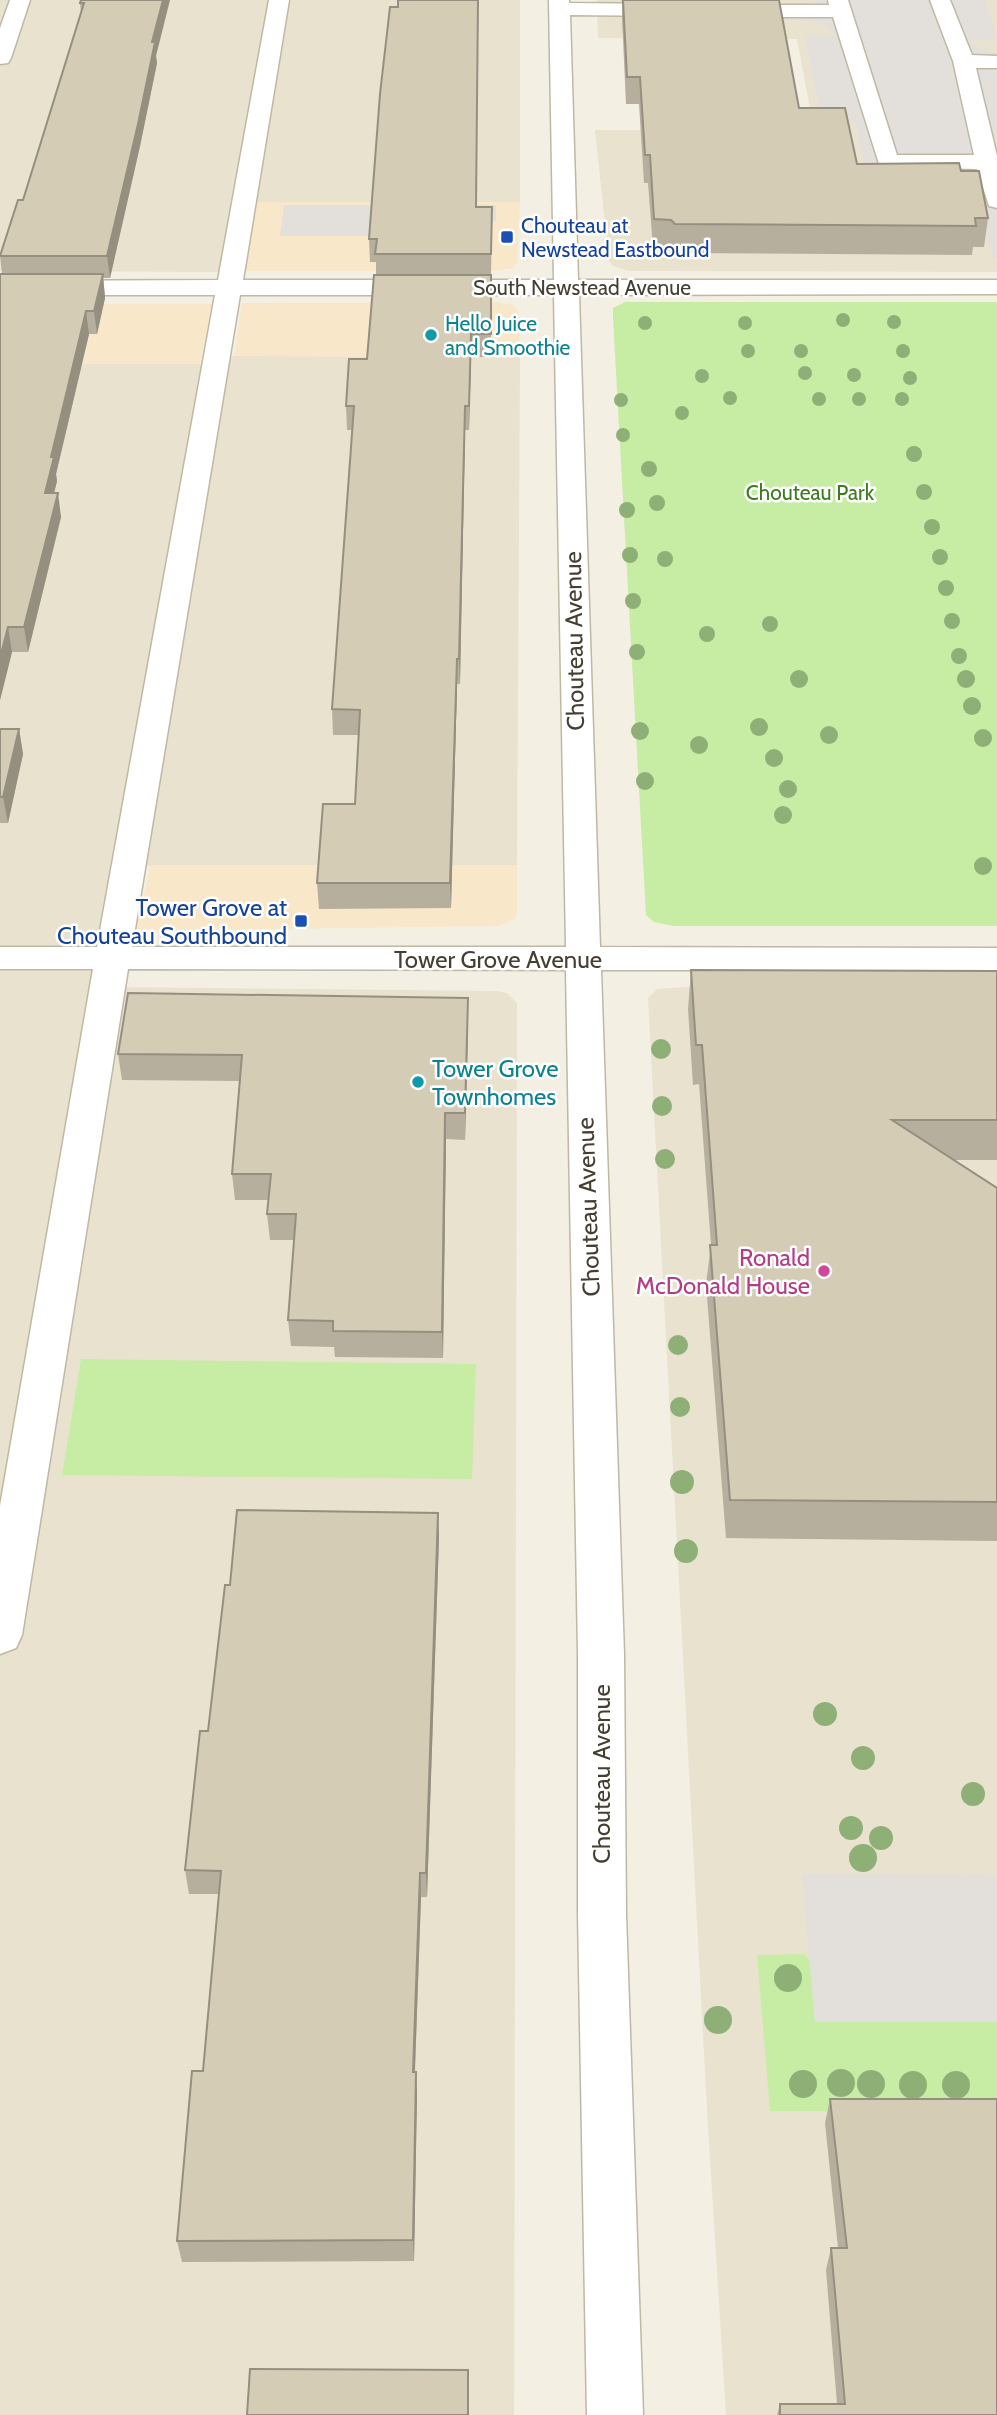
<svg xmlns="http://www.w3.org/2000/svg" width="997" height="2415" viewBox="0 0 997 2415" font-family="Cabin,sans-serif">
	<style>
		.residential { fill: #e8e2cf }
		.commercial { fill: #f8e8c9 }
		.green { fill: #c7eda5 }
		.parking { fill: #e3e0db }
		.lines { fill: none; stroke-linecap: round; stroke-linejoin: round }
		.minor-casing { stroke: #bfb8a4; stroke-width: 3 }
		.minor { fill: #fff; fill-rule: evenodd }
		.tree { fill: #8eb077 }
		.wall { fill: #b7af9d }
		.shaded-wall { fill: #958f7f }
		.building { fill: #d5ccb6; stroke: #958f7f; stroke-width: 2 }
		.transit-dot { fill: #1a4fb4; stroke: #fff; stroke-width: 2.5 }
		.culture-dot { fill: #0f9aa8; stroke: #fff; stroke-width: 2.5 }
		.hotel-dot { fill: #d1479c; stroke: #fff; stroke-width: 2.5 }
		.labels { text-anchor: middle; dominant-baseline: central; stroke-width: 5; stroke-linejoin: round; paint-order: stroke }
		.far-transit-label { font-size: 21px; fill: #164399; stroke: #fff; text-anchor: start }
		.far-street-label { font-size: 21px; fill: #453f32; stroke: #fff }
		.far-culture-label { font-size: 21px; fill: #0d838f; stroke: #fff; text-anchor: start }
		.far-park-label { font-size: 21px; fill: #3c7c1f; stroke: #fff }
		.street-label { font-size: 24px; fill: #453f32; stroke: #fff }
		.transit-label { font-size: 24px; fill: #164399; stroke: #fff; text-anchor: end }
		.culture-label { font-size: 24px; fill: #0d838f; stroke: #fff; text-anchor: start }
		.hotel-label { font-size: 24px; fill: #b23c85; stroke: #fff; text-anchor: end }
	</style>
	<rect width="100%" height="100%" fill="#f3efe2"/>
	<g class="residential">
		<path d="M 0,0 L 520,0 L 520,202 L 234,202 L 219,272 L 0,271 Z"/>
		<path d="M 597,0 L 997,0 L 997,272 L 629,271 L 613,266 L 609,261 L 595,130 L 814,130 L 797,39 L 598,38 Z"/>
		<path d="M 234,356 L 520,357 L 517,865 L 120,866 L 97,987 L 497,991 L 507,993 L 517,1003 L 514,2415 L 0,2415 L 0,364 L 200,364 Z"/>
		<path d="M 997,985 L 997,2415 L 726,2415 L 707,2110 L 648,998 L 657,989 L 687,987 Z"/>
	</g>
	<g class="commercial">
		<path d="M 255,202 L 520,202 L 517,263 L 513,268 L 495,271 L 243,271 Z"/>
		<path d="M 496,302 L 513,305 L 519,313 L 520,357 L 234,356 L 242,303 Z"/>
		<path d="M 0,304 L 212,304 L 200,364 L 0,364 Z"/>
		<path d="M 151,865 L 517,865 L 517,911 L 515,919 L 498,926 L 135,931 Z"/>
	</g>
	<g class="green">
		<path d="M 625,302 L 997,302 L 997,926 L 674,926 L 654,922 L 646,915 L 613,318 L 613,308 Z"/>
		<path d="M 81,1359 L 476,1364 L 472,1479 L 62,1475 Z"/>
		<path d="M 804,1954 L 811,1962 L 815,2022 L 997,2022 L 997,2111 L 770,2111 L 757,1955 Z"/>
	</g>
	<g class="parking">
		<path d="M 649,0 L 759,0 L 760,5 L 799,5 L 818,0 L 985,0 L 997,39 L 968,40 L 981,49 L 997,53 L 997,258 L 993,258 L 969,172 L 868,183 L 855,122 L 822,121 L 805,36 L 831,36 L 834,34 L 826,26 L 813,21 L 783,20 L 771,23 L 621,19 L 620,4 Z"/>
		<path d="M 284,205 L 496,205 L 496,221 L 439,222 L 439,236 L 280,236 Z"/>
		<path d="M 802,1874 L 997,1875 L 997,2022 L 815,2022 Z"/>
	</g>
	<g class="lines">
		<defs>
			<g id="minor">
				<path d="M 10,0 L 30,0 L 11,58 L 8,63 L 0,64 L 0,28 Z"/>
				<path d="M 269,0 L 289,0 L 243,280 L 554,280 L 549,0 L 569,0 L 569,3 L 672,4 L 679,6 L 682,10 L 679,14 L 672,16 L 570,15 L 578,280 L 997,280 L 997,294 L 579,295 L 600,947 L 997,948 L 997,970 L 601,970 L 624,1654 L 626,1914 L 643,2415 L 587,2415 L 578,1914 L 578,1654 L 566,970 L 128,969 L 22,1635 L 16,1648 L 0,1654 L 0,1506 L 93,969 L 0,969 L 0,947 L 97,947 L 215,295 L 0,295 L 0,281 L 218,280 ZM 240,295 L 554,295 L 566,947 L 132,947 Z"/>
				<path d="M 828,0 L 848,0 L 897,155 L 974,155 L 953,61 L 930,0 L 950,0 L 972,55 L 997,56 L 997,68 L 976,68 L 997,156 L 997,208 L 989,206 L 977,169 L 880,167 L 833,17 L 729,17 L 722,15 L 719,11 L 722,7 L 729,5 L 829,5 Z"/>
			</g>
		</defs>
		<use href="#minor" class="minor-casing"/>
		<use href="#minor" class="minor"/>
	</g>
	<g class="tree">
		<circle cx="843" cy="320" r="7"/>
		<circle cx="894" cy="322" r="7"/>
		<circle cx="645" cy="323" r="7"/>
		<circle cx="745" cy="323" r="7"/>
		<circle cx="748" cy="351" r="7"/>
		<circle cx="801" cy="351" r="7"/>
		<circle cx="903" cy="351" r="7"/>
		<circle cx="805" cy="373" r="7"/>
		<circle cx="854" cy="375" r="7"/>
		<circle cx="702" cy="376" r="7"/>
		<circle cx="910" cy="378" r="7"/>
		<circle cx="730" cy="398" r="7"/>
		<circle cx="819" cy="399" r="7"/>
		<circle cx="859" cy="399" r="7"/>
		<circle cx="902" cy="399" r="7"/>
		<circle cx="621" cy="400" r="7"/>
		<circle cx="682" cy="413" r="7"/>
		<circle cx="623" cy="435" r="7"/>
		<circle cx="914" cy="454" r="8"/>
		<circle cx="649" cy="469" r="8"/>
		<circle cx="924" cy="492" r="8"/>
		<circle cx="657" cy="503" r="8"/>
		<circle cx="627" cy="510" r="8"/>
		<circle cx="932" cy="527" r="8"/>
		<circle cx="630" cy="555" r="8"/>
		<circle cx="940" cy="557" r="8"/>
		<circle cx="665" cy="559" r="8"/>
		<circle cx="946" cy="588" r="8"/>
		<circle cx="633" cy="601" r="8"/>
		<circle cx="952" cy="621" r="8"/>
		<circle cx="770" cy="624" r="8"/>
		<circle cx="707" cy="634" r="8"/>
		<circle cx="637" cy="652" r="8"/>
		<circle cx="959" cy="656" r="8"/>
		<circle cx="799" cy="679" r="9"/>
		<circle cx="966" cy="679" r="9"/>
		<circle cx="972" cy="706" r="9"/>
		<circle cx="759" cy="727" r="9"/>
		<circle cx="640" cy="731" r="9"/>
		<circle cx="829" cy="735" r="9"/>
		<circle cx="983" cy="738" r="9"/>
		<circle cx="699" cy="745" r="9"/>
		<circle cx="774" cy="758" r="9"/>
		<circle cx="645" cy="781" r="9"/>
		<circle cx="788" cy="789" r="9"/>
		<circle cx="783" cy="815" r="9"/>
		<circle cx="983" cy="866" r="9"/>
		<circle cx="661" cy="1049" r="10"/>
		<circle cx="662" cy="1106" r="10"/>
		<circle cx="665" cy="1159" r="10"/>
		<circle cx="678" cy="1345" r="10"/>
		<circle cx="680" cy="1407" r="10"/>
		<circle cx="682" cy="1482" r="12"/>
		<circle cx="686" cy="1551" r="12"/>
		<circle cx="825" cy="1714" r="12"/>
		<circle cx="863" cy="1758" r="12"/>
		<circle cx="973" cy="1794" r="12"/>
		<circle cx="851" cy="1828" r="12"/>
		<circle cx="881" cy="1838" r="12"/>
		<circle cx="863" cy="1858" r="14"/>
		<circle cx="788" cy="1978" r="14"/>
		<circle cx="718" cy="2020" r="14"/>
		<circle cx="841" cy="2083" r="14"/>
		<circle cx="803" cy="2084" r="14"/>
		<circle cx="871" cy="2084" r="14"/>
		<circle cx="913" cy="2085" r="14"/>
		<circle cx="956" cy="2085" r="14"/>
	</g>
	<g class="wall">
		<path d="M 81,0 L 156,56 L 157,63 L 140,146 L 110,278 L 103,278 L 105,298 L 97,334 L 89,334 L 56,474 L 57,481 L 54,493 L 61,517 L 28,652 L 12,652 L 0,700 L 0,274 L 2,274 L 0,255 L 23,200 L 81,12 L 80,3 Z"/>
		<path d="M 621,0 L 779,0 L 799,108 L 857,164 L 961,171 L 988,218 L 984,247 L 973,247 L 972,255 L 673,253 L 669,248 L 653,248 L 648,183 L 644,183 L 639,104 L 626,104 L 622,18 L 622,1 Z"/>
		<path d="M 476,207 L 492,207 L 491,277 L 491,357 L 471,357 L 469,430 L 465,430 L 460,684 L 457,684 L 451,908 L 319,909 L 317,883 L 355,804 L 359,735 L 333,735 L 332,709 L 352,430 L 347,430 L 346,406 L 367,359 L 376,275 L 376,262 L 370,262 L 369,239 Z"/>
		<path d="M 0,729 L 19,729 L 23,754 L 8,823 L 0,823 Z"/>
		<path d="M 691,970 L 997,971 L 997,1160 L 953,1160 L 997,1188 L 997,1541 L 726,1538 L 706,1284 L 711,1245 L 699,1084 L 693,1085 L 688,1009 Z"/>
		<path d="M 468,998 L 468,1024 L 465,1140 L 446,1139 L 443,1358 L 335,1357 L 334,1347 L 291,1346 L 288,1320 L 294,1240 L 270,1240 L 267,1214 L 269,1200 L 235,1200 L 232,1174 L 240,1081 L 122,1080 L 118,1054 Z"/>
		<path d="M 438,1513 L 439,1538 L 427,1897 L 421,1897 L 415,2072 L 417,2094 L 414,2261 L 182,2262 L 177,2241 L 203,2071 L 219,1894 L 189,1894 L 185,1870 L 208,1731 L 230,1585 Z"/>
		<path d="M 830,2099 L 997,2415 L 777,2415 L 780,2404 L 837,2404 L 826,2270 L 831,2248 L 838,2248 L 825,2123 Z"/>
	</g>
	<g class="shaded-wall">
		<path d="M 163,0 L 170,0 L 156,56 L 157,63 L 140,146 L 110,278 L 107,256 L 152,42 Z"/>
		<path d="M 103,274 L 105,298 L 97,334 L 94,311 Z"/>
		<path d="M 86,311 L 89,334 L 56,474 L 57,481 L 48,517 L 45,493 L 51,457 Z"/>
		<path d="M 471,334 L 471,357 L 469,430 L 469,406 Z"/>
		<path d="M 465,406 L 465,430 L 460,684 L 459,659 Z"/>
		<path d="M 58,493 L 61,517 L 28,652 L 24,627 Z"/>
		<path d="M 8,627 L 12,652 L 0,700 L 0,658 Z"/>
		<path d="M 457,659 L 457,684 L 451,908 L 450,883 Z"/>
		<path d="M 19,729 L 23,754 L 8,823 L 3,797 Z"/>
		<path d="M 468,998 L 468,1024 L 465,1140 L 465,1113 Z"/>
		<path d="M 445,1113 L 446,1139 L 443,1358 L 442,1332 Z"/>
		<path d="M 438,1513 L 439,1538 L 427,1897 L 426,1873 Z"/>
		<path d="M 420,1873 L 421,1897 L 414,2094 L 413,2072 Z"/>
		<path d="M 416,2072 L 417,2094 L 414,2261 L 413,2240 Z"/>
	</g>
	<g class="building">
		<path d="M 81,0 L 163,0 L 152,42 L 155,42 L 138,124 L 107,256 L 0,256 L 18,200 L 23,200 L 84,3 L 80,3 Z"/>
		<path d="M 398,0 L 478,0 L 476,207 L 492,207 L 491,254 L 375,254 L 377,239 L 369,239 L 380,94 L 390,7 L 398,7 Z"/>
		<path d="M 623,0 L 779,0 L 799,108 L 845,108 L 857,164 L 959,163 L 961,171 L 979,171 L 988,218 L 975,218 L 976,226 L 675,224 L 671,220 L 654,219 L 650,155 L 645,155 L 640,77 L 627,77 Z"/>
		<path d="M 0,274 L 103,274 L 94,311 L 86,311 L 51,457 L 54,457 L 45,493 L 58,493 L 24,627 L 8,627 L 0,658 Z"/>
		<path d="M 374,275 L 491,275 L 491,334 L 471,334 L 469,406 L 465,406 L 459,659 L 457,659 L 450,883 L 317,883 L 323,804 L 355,804 L 360,710 L 332,709 L 354,406 L 346,406 L 349,359 L 367,359 Z"/>
		<path d="M 0,729 L 19,729 L 3,797 L 0,797 Z"/>
		<path d="M 691,970 L 997,971 L 997,1120 L 892,1120 L 997,1188 L 997,1502 L 730,1500 L 710,1245 L 717,1245 L 702,1045 L 696,1045 Z"/>
		<path d="M 128,993 L 468,998 L 465,1113 L 445,1113 L 442,1332 L 333,1331 L 333,1321 L 288,1320 L 296,1214 L 267,1214 L 271,1174 L 232,1174 L 242,1055 L 118,1054 Z"/>
		<path d="M 237,1510 L 438,1513 L 426,1873 L 420,1873 L 413,2072 L 416,2072 L 413,2240 L 177,2241 L 192,2071 L 203,2071 L 221,1871 L 185,1870 L 200,1731 L 208,1731 L 225,1585 L 230,1585 Z"/>
		<path d="M 830,2099 L 997,2099 L 997,2415 L 780,2415 L 780,2404 L 845,2404 L 831,2248 L 847,2248 Z"/>
		<path d="M 250,2369 L 468,2370 L 468,2415 L 247,2415 Z"/>
	</g>
	<g class="transit-dot">
		<rect x="500" y="230" width="14" height="14" rx="3.5"/>
		<rect x="294" y="914" width="14" height="14" rx="3.5"/>
	</g>
	<g class="culture-dot">
		<circle cx="431" cy="335" r="7"/>
		<circle cx="418" cy="1082" r="7"/>
	</g>
	<circle class="hotel-dot" cx="824" cy="1271" r="7"/>
	<g class="labels">
		<g class="far-transit-label">
			<text x="521" y="225">Chouteau at<tspan x="521" dy="24">Newstead Eastbound</tspan></text>
		</g>
		<g class="far-street-label">
			<text x="582" y="287">South Newstead Avenue</text>
		</g>
		<g class="far-culture-label">
			<text x="445" y="323">Hello Juice<tspan x="445" dy="24">and Smoothie</tspan></text>
		</g>
		<g class="far-park-label">
			<text x="810" y="492">Chouteau Park</text>
		</g>
		<g class="street-label">
			<text transform="translate(574 641) rotate(-91)">Chouteau Avenue</text>
			<text x="498" y="959">Tower Grove Avenue</text>
			<text transform="translate(588 1207) rotate(-92)">Chouteau Avenue</text>
			<text transform="translate(601 1774) rotate(-90)">Chouteau Avenue</text>
		</g>
		<g class="transit-label">
			<text x="287" y="907">Tower Grove at<tspan x="287" dy="28">Chouteau Southbound</tspan></text>
		</g>
		<g class="culture-label">
			<text x="432" y="1068">Tower Grove<tspan x="432" dy="28">Townhomes</tspan></text>
		</g>
		<g class="hotel-label">
			<text x="810" y="1257">Ronald<tspan x="810" dy="28">McDonald House</tspan></text>
		</g>
	</g>
</svg>
